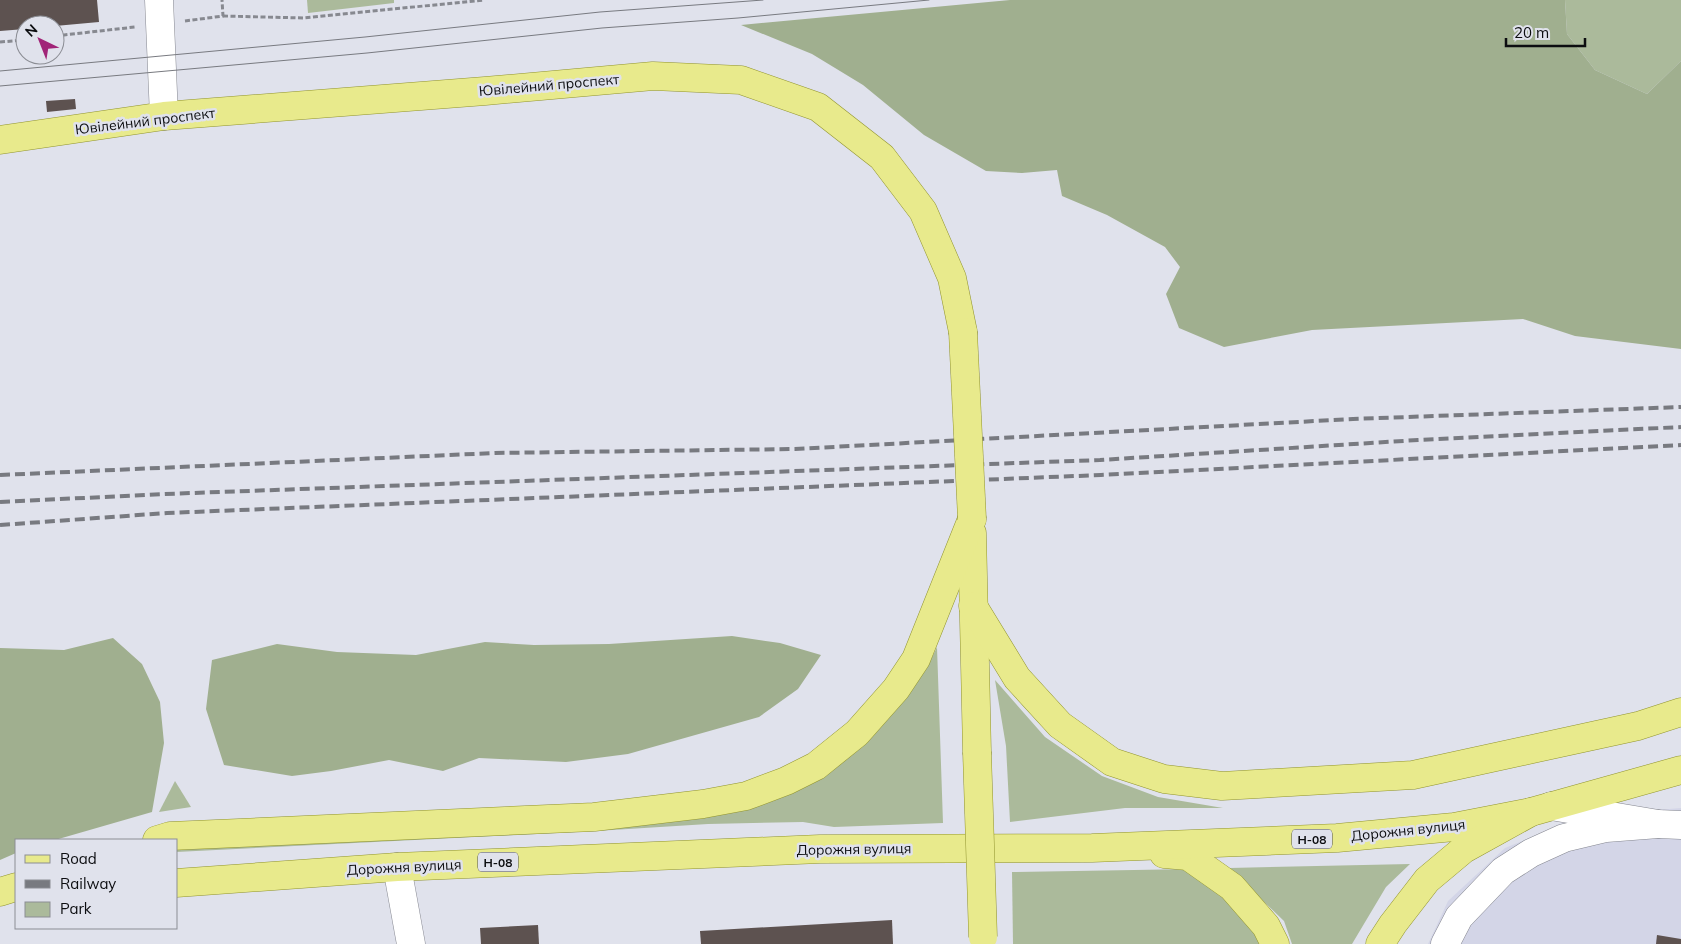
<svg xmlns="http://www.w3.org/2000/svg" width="1681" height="944" viewBox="0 0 1681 944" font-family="Mulish,sans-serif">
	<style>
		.built { fill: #d3d5e7 }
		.green { fill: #abba9b }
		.forest { fill: #a0af8f }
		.building { fill: #5d5250 }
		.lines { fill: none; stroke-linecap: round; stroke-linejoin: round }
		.minor-casing { stroke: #858790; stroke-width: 29 }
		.major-casing { stroke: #91942f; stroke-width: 29 }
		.path { stroke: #878990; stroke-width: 3; stroke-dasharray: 5 2.5; stroke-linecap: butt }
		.minor { stroke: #fff; stroke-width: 28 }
		.major { stroke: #e8ea8c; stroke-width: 28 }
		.tram { stroke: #787a80; stroke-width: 1 }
		.rail { stroke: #787a80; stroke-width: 4; stroke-dasharray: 10 5; stroke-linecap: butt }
		.major-bridge-casing { stroke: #91942f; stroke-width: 29; stroke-linecap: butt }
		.major-bridge { stroke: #e8ea8c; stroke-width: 28 }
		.labels { text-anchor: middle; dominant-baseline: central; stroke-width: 5; stroke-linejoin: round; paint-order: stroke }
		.shield { fill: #e0e2ec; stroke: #4c4d52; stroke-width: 1 }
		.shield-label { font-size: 12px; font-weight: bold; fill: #0c0d10 }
		.street-label { font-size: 14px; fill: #0c0d10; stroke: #e0e2ec }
	</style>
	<rect width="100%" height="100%" fill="#e0e2ec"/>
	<path class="built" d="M 1681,808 L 1681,944 L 1428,944 L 1448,901 L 1505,848 L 1585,816 Z"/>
	<g class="green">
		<path d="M 307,0 L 394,0 L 394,3 L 308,13 Z"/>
		<path d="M 1565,0 L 1681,0 L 1681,61 L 1647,94 L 1595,70 L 1567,34 Z"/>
		<path d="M 937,647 L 943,823 L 834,827 L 803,822 L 708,824 L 596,831 L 176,852 L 176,847 L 706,816 L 905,699 L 927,668 Z"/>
		<path d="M 995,680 L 1045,737 L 1102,776 L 1158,797 L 1223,808 L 1125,808 L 1010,822 L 1006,746 Z"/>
		<path d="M 175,781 L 191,807 L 159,812 Z"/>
		<path d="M 1410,864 L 1386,887 L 1352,944 L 1292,944 L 1284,921 L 1229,868 Z"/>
		<path d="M 1193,869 L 1228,897 L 1264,944 L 1013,944 L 1012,872 Z"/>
	</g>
	<g class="forest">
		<path d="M 1010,0 L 1565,0 L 1567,34 L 1595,70 L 1647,94 L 1681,61 L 1681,349 L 1575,336 L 1523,319 L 1312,330 L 1224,347 L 1179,328 L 1166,294 L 1180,267 L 1165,247 L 1107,215 L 1062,196 L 1057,170 L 1022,173 L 986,171 L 924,135 L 863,85 L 812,54 L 741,25 Z"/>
		<path d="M 732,636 L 780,643 L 821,655 L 798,689 L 759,717 L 628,754 L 566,762 L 479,758 L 443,771 L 389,760 L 331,771 L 292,776 L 224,765 L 206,709 L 212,660 L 277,644 L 337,652 L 416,655 L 485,642 L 534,645 L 609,644 Z"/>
		<path d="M 113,638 L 142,664 L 160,702 L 164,743 L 152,812 L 55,840 L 16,840 L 16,853 L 0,860 L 0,648 L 64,650 Z"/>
	</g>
	<g class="building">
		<path d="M 0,0 L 97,0 L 99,22 L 55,26 L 25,25 L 25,29 L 0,31 Z"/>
		<path d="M 75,99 L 76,109 L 47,112 L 46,101 Z"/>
		<path d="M 892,920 L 893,944 L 701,944 L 700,931 Z"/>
		<path d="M 538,925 L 539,944 L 481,944 L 480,928 Z"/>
		<path d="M 1657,935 L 1681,939 L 1681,944 L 1656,944 Z"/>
	</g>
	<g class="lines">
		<defs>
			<g id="minor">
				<path d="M 159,0 L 164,116"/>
				<path d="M 1551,806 L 1658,824 L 1681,825"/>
				<path d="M 397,867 L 411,944"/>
				<path d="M 1445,944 L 1459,917 L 1503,871 L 1531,853 L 1564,838 L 1606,828 L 1658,824"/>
			</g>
			<g id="major">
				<path d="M 0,140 L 164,116 L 485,91 L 653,76 L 741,80 L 818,107 L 882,157 L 923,211 L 952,278 L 963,332"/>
				<path d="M 972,533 L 977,752"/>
				<path d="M 973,606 L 1017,678 L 1060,725 L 1112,762 L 1164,779 L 1222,786 L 1413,775 L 1638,726 L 1681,712"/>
				<path d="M 157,840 L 170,836 L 594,817 L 703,804 L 746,796 L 786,781 L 816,766 L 857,733 L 896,689 L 916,659 L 972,519"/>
				<path d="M 1164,854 L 1188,856 L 1232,887 L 1266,926 L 1275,944"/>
				<path d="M 176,883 L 397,867 L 820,849 L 1092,848 L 1337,838 L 1454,827 L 1531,812"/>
				<path d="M 0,892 L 16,887"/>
				<path d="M 1380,944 L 1393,924 L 1427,880 L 1464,849 L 1531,812 L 1681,770"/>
			</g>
		</defs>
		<use href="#minor" class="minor-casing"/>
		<use href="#major" class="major-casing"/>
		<g class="path">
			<path d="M 223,16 L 303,18 L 484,0"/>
			<path d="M 185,21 L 223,16 L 222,0"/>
			<path d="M 55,36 L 135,27"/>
			<path d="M 0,42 L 25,40"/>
		</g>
		<use href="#minor" class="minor"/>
		<use href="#major" class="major"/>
		<g class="tram">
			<path d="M 0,71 L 365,37 L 600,12 L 763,0"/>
			<path d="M 0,86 L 367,53 L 602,28 L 738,18 L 929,0"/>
		</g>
		<g class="rail">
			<path d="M 0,475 L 495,453 L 795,449 L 1353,419 L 1681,407"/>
			<path d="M 0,502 L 165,494 L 1100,460 L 1418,440 L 1681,427"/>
			<path d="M 0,525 L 167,513 L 1101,475 L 1681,445"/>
		</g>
		<defs>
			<g id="major-bridge">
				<path d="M 963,332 L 972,519"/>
				<path d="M 977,752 L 983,937"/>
			</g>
		</defs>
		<use href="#major-bridge" class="major-bridge-casing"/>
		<use href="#major-bridge" class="major-bridge"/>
	</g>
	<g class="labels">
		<g class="shield">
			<rect x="1292" y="829.5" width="40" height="19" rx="4"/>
			<rect x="478" y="852.5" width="40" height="19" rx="4"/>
		</g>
		<g class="shield-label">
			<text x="1312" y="839">Н-08</text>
			<text x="498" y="862">Н-08</text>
		</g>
		<g class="street-label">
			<text transform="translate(549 85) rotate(-5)">Ювілейний проспект</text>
			<text transform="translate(145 121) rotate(-7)">Ювілейний проспект</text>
			<text transform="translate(1408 830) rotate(-6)">Дорожня вулиця</text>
			<text transform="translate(854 849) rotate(-1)">Дорожня вулиця</text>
			<text transform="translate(404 867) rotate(-3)">Дорожня вулиця</text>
		</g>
	</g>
	<rect x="15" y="839" width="162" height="90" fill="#e0e2ec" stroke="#8b8d94"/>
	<rect x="25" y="855" width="25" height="8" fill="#e8ea8c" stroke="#8b8d94"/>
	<text x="60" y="864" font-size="15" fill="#0c0d10">Road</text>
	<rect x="25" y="880" width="25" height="8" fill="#787a80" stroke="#8b8d94"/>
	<text x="60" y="889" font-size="15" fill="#0c0d10">Railway</text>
	<rect x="25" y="902" width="25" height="15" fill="#abba9b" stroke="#8b8d94"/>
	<text x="60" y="914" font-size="15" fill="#0c0d10">Park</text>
	<g transform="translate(40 40) rotate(317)"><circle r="24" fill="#e0e2ec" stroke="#8b8d94"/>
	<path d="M0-4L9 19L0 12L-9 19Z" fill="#a12478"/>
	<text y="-8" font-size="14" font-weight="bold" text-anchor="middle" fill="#0c0d10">N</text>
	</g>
	<path d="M1506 38v8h79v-8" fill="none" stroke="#0c0d10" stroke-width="2.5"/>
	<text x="1514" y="38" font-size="15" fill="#0c0d10" stroke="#e0e2ec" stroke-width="4" paint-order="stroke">20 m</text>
</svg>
